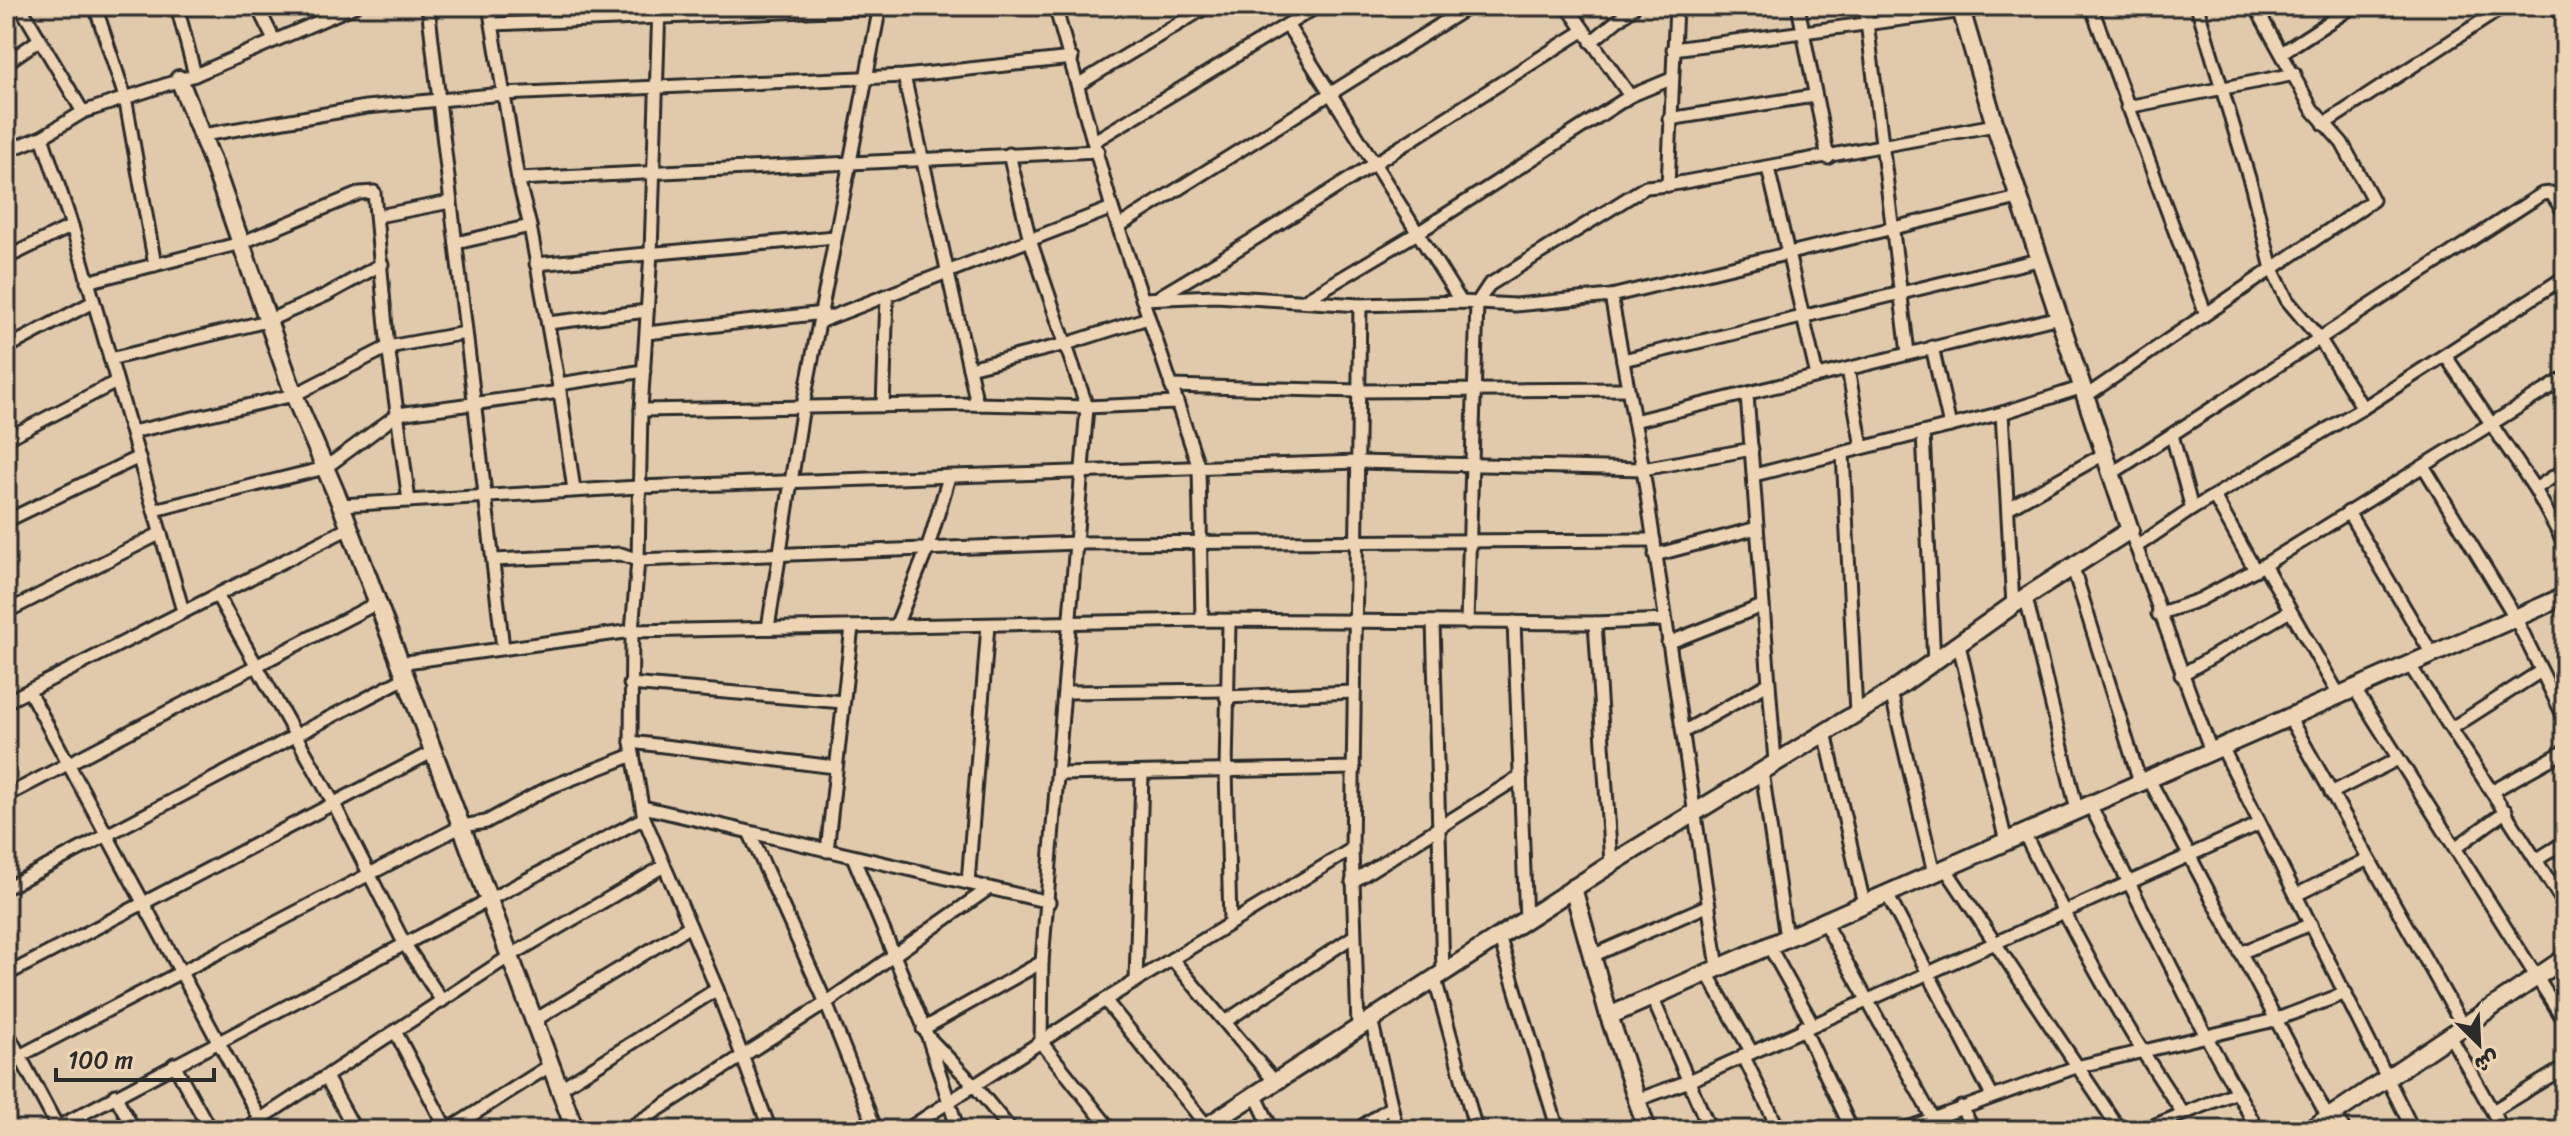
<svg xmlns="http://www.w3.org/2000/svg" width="2571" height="1136" viewBox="0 0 2571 1136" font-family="Sriracha,'Playpen Sans Arabic',sans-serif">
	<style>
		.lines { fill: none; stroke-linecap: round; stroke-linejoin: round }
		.street-casing { stroke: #2b2b2b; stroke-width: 17 }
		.secondary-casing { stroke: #2b2b2b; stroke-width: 22 }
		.street { stroke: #edd4b4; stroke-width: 11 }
		.secondary { stroke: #edd4b4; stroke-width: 16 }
	</style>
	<rect width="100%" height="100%" fill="#e1caac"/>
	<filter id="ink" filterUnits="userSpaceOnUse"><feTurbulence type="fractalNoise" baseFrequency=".0125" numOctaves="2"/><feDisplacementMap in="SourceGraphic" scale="16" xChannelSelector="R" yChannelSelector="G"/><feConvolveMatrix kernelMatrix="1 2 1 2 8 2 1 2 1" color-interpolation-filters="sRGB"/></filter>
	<g filter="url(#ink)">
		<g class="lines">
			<defs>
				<g id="street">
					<path d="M 20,6 L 83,112"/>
					<path d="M 95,6 L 125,97 L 155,265"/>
					<path d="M 177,6 L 195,75"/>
					<path d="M 257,6 L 274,40"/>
					<path d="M 428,6 L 503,648"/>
					<path d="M 489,6 L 518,179 L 530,226 L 560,392 L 574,490"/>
					<path d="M 659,6 L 651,252 L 641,410 L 638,560 L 632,631 L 631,742 L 644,818 L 717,989 L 770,1130"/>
					<path d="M 1055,6 L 1112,208 L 1199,468 L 1202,620"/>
					<path d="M 1567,6 L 1630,96 L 1671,79"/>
					<path d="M 1798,6 L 1828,158"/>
					<path d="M 1865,6 L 1908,353"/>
					<path d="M 2091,6 L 2205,312"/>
					<path d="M 2197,6 L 2252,188 L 2272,269 L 2287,300 L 2319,338 L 2363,408"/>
					<path d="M 2555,6 L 2565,20"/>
					<path d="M 493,24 L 880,8"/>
					<path d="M 1288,26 L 1461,302"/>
					<path d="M 1591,42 L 1635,6"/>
					<path d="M 1673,49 L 2002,6"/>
					<path d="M 2283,52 L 2354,6"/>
					<path d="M 6,63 L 39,40"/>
					<path d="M 904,76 L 977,404"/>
					<path d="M 1079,84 L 1208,6"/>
					<path d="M 2127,107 L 2295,74"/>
					<path d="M 1669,119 L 1813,96"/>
					<path d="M 2324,124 L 2505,6"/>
					<path d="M 203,135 L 366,107 L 503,94 L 904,76 L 1072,58"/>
					<path d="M 42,137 L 72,226 L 183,611"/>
					<path d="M 1096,140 L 1318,6"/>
					<path d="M 6,151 L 42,137 L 83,112 L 195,75 L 355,6"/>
					<path d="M 1009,154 L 1030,240 L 1087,407 L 1042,962 L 1041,1042 L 1111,1130"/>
					<path d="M 1768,168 L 1817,376"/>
					<path d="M 518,179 L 1098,151"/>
					<path d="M 1668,185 L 1995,125"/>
					<path d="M 378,216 L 450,202"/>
					<path d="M 1119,226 L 1470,6"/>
					<path d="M 456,243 L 530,226"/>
					<path d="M 6,258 L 72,226"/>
					<path d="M 536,264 L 835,237"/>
					<path d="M 87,282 L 241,243 L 360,193 L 374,192 L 387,338 L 409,501"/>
					<path d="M 1160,296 C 1303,212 1442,119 1583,31"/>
					<path d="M 1611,296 L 1643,469 L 1718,968"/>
					<path d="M 1142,299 L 1216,296 L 1360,305 L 1461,302 L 1515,305 L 1611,296 L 2018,198"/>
					<path d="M 1305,300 L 1419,232 L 1630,96"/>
					<path d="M 821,321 L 1112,208"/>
					<path d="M 548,323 L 647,311"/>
					<path d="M 647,333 L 823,313"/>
					<path d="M 1932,347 L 1950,426"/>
					<path d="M 6,348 L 93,302"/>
					<path d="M 2445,355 L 2535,489 L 2565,545"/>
					<path d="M 110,359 L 267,321 L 326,295 L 382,264"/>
					<path d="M 1623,360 L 2038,260"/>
					<path d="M 969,368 L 1066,344 L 1148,318"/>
					<path d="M 1848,369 L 1862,447"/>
					<path d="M 559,384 L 644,371"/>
					<path d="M 1171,386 L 1358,391 L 1628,389"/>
					<path d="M 1747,395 L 1775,762"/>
					<path d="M 2086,396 L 2373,200 L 2342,143 L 2312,109 L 2255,6"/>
					<path d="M 883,406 L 887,298"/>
					<path d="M 641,410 L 977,404 L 1087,407 L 1176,403"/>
					<path d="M 2002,413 L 2013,605"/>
					<path d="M 1634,421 L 2059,317"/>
					<path d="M 132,432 L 294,395 L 388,347 L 465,333"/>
					<path d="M 1923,433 L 1934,663"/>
					<path d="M 2172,435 L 2192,509"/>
					<path d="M 6,439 L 116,382"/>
					<path d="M 1843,453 L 1856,713"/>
					<path d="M 2424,467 L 2515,617 L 2565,719"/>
					<path d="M 2111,474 L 2542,194 L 2551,193 L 2565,214"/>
					<path d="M 1754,475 L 2002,413 L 2083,387"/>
					<path d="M 2535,489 L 2565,469"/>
					<path d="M 2214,496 L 2255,570"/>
					<path d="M 341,505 L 638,487 L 1358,462 L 1643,469 L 1752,449"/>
					<path d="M 2010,507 L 2104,454"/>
					<path d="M 154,510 L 325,468 L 398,414 L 560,392"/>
					<path d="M 2348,512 L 2432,654"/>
					<path d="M 6,521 L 139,457"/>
					<path d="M 2130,530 L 2211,751"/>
					<path d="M 2136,547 L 2192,509 L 2363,408 L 2565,277"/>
					<path d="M 1655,555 L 1757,528"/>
					<path d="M 495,560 L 621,554 L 638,560 L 1077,543 L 1654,540"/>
					<path d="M 2264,565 L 2339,695"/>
					<path d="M 2073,568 L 2140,782"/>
					<path d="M 217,595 L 333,802 L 404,943 L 442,1001"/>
					<path d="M 2026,598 L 2077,810"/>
					<path d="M 6,612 L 161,533"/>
					<path d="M 2158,614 L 2199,600 L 2264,565 L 2565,378"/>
					<path d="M 1433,622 L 1443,973"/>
					<path d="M 1514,622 L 1526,921"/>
					<path d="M 1229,623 L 1226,770 L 1230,922"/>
					<path d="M 1467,623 L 1477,303 L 1489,285 L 1636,193 L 1646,187 L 1668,185 L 1676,6"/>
					<path d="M 1595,623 L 1611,864"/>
					<path d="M 896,626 L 928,547 L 949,477"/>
					<path d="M 768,628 L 803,406 L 880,6"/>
					<path d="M 1668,643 L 1762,606"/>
					<path d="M 1959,645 L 2006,842"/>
					<path d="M 399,663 L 632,631 L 1202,620 L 1595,623 L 1665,620"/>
					<path d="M 2409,664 L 2565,905"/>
					<path d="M 2181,675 L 2290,611"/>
					<path d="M 630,684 L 843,702"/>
					<path d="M 2354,688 L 2565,1022"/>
					<path d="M 29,691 L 266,1130"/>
					<path d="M 1067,692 L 1226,690"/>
					<path d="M 1891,692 L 1934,873"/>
					<path d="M 1226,697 L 1354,692"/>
					<path d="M 6,702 L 349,528"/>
					<path d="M 2289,717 L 2463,1026"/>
					<path d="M 2452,728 L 2541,671"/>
					<path d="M 1683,732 L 1766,685"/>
					<path d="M 1825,732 L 1864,904"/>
					<path d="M 631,742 L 835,767"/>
					<path d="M 2222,747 L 2413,1130"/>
					<path d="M 1762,771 L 1786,938"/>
					<path d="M 1060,774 L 1354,768"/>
					<path d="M 2149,779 L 2328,1118"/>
					<path d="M 2493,791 L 2565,751"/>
					<path d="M 2331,793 L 2398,759"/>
					<path d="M 6,796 L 377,603"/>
					<path d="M 2090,805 L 2206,1036 L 2258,1130"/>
					<path d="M 643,807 L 1049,902"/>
					<path d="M 2024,833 C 2072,930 2122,1025 2183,1113"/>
					<path d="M 750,834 L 826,1003 L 876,1130"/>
					<path d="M 2455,848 L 2506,811"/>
					<path d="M 827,851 L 852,627"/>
					<path d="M 854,859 L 928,1037 L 958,1130"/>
					<path d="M 2536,860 L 2565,842"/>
					<path d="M 1945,868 L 2120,1130"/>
					<path d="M 1352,882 L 1521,776"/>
					<path d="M 968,883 L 988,625"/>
					<path d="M 6,888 L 405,678"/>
					<path d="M 1887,894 L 1992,1096"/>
					<path d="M 2296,895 L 2368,859"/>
					<path d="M 1824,922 L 1932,1117"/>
					<path d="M 1500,939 L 1558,1130"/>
					<path d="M 1769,946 L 1812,1023"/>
					<path d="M 2240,953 L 2311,924"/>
					<path d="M 1592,956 L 1709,905"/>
					<path d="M 1172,959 L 1275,1082"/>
					<path d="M 1707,973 L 1751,1051"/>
					<path d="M 6,975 L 432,752"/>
					<path d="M 1435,979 L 1476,1130"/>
					<path d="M 1136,981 L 1142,774"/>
					<path d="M 1652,997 L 1710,1130"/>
					<path d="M 1105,1000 L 1207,1126"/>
					<path d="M 1371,1019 L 1397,1130"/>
					<path d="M 535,1020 L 690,926"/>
					<path d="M 1226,1021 L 1354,936"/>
					<path d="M 1358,1027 L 1352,849 L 1360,305"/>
					<path d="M 1803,1027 L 1852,1130"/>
					<path d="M 923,1029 L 1042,962"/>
					<path d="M 6,1030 L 59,1130"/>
					<path d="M 395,1031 L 447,1130"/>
					<path d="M 2449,1034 L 2503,1130"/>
					<path d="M 929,1038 L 974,1085 L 1011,1130"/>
					<path d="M 1743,1055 L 1779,1130"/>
					<path d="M 6,1063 L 462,826 L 486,822 L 548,788 L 633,755"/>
					<path d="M 174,1064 L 210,1130"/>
					<path d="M 326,1077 L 355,1130"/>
					<path d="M 561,1088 L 717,989"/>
					<path d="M 1255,1094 L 1272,1130"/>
					<path d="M 115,1095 L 134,1130"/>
					<path d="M 1637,1100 L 1689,1081 L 2259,824"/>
					<path d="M 1961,1107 L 1974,1130"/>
					<path d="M 2493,1111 L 2565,1067"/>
					<path d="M 2335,1113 L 2344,1130"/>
					<path d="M 52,1130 L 644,818"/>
					<path d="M 244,1130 L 510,956 L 664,866"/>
					<path d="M 448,1130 L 551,1065"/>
					<path d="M 626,1130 L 826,1003 L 988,889"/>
					<path d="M 906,1130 L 1105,1000 L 1352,849"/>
					<path d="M 1356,1130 L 1391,1107"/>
					<path d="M 1902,1130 L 2076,1067 L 2275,1020 L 2346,993"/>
					<path d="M 2143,1130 L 2237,1092"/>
				</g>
				<g id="secondary">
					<path d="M 179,79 L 213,163 L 294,395 L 341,505 L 575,1130"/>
					<path d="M 1573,888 L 1609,1016 L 1647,1130"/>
					<path d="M 1609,1016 L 2565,596"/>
					<path d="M 1201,1130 L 1611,864 L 1891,692 L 2013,605 L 2130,530 L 1995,125 L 1960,6"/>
					<path d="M 2310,1130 L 2565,958"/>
				</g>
			</defs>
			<use href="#street" class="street-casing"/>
			<use href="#secondary" class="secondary-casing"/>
			<use href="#street" class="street"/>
			<use href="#secondary" class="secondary"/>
		</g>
	</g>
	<rect width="2571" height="1136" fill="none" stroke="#edd4b4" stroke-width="32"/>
	<rect x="16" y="16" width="2539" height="1104" fill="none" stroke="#2b2b2b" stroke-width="3" filter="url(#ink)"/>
	<g transform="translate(2479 1044) rotate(156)" stroke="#edd4b4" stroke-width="6" paint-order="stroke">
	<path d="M0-6L14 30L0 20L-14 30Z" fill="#2b2b2b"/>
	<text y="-12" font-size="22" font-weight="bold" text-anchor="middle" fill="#2b2b2b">ش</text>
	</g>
	<path d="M56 1068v12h158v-12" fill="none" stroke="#2b2b2b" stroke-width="4"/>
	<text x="68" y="1068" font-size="24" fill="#2b2b2b" stroke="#edd4b4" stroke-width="6" paint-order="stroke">100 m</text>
</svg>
